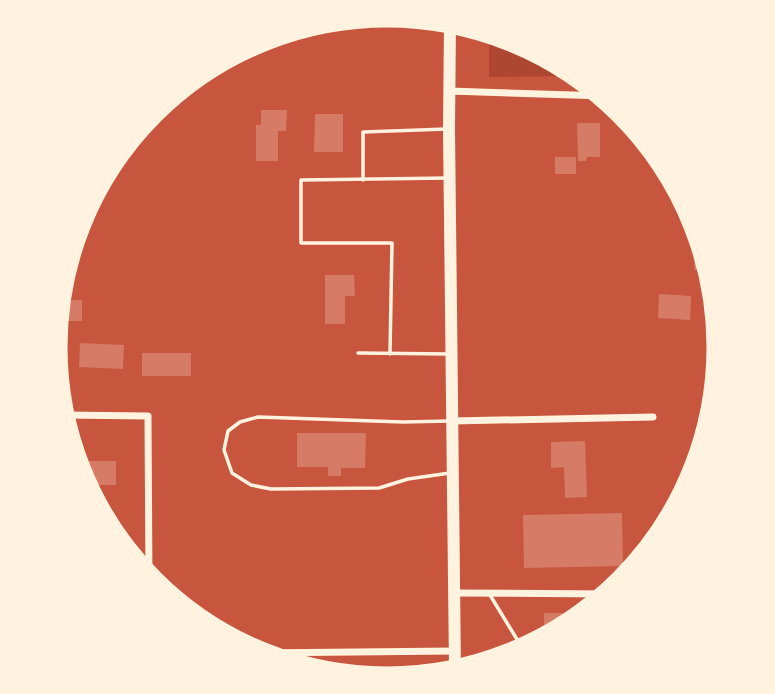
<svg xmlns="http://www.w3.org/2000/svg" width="775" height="694" viewBox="0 0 775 694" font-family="'PT Sans Narrow',sans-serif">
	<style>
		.green { fill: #ae4732 }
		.building { fill: #d67c66 }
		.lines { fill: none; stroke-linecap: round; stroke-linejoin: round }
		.service { stroke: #fff3e0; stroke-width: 3.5 }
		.minor { stroke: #fff3e0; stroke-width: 7 }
		.primary { stroke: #fff3e0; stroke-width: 12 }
		.rim { fill: none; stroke: #fff3e0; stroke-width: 9 }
	</style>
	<rect width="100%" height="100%" fill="#c8553d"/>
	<path class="green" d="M 489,31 L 517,36 L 576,76 L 489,77 Z"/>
	<g class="building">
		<path d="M 261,110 L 287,110 L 286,131 L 278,131 L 278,161 L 256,161 L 256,125 L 261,125 Z"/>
		<path d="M 315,114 L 343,114 L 343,152 L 314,152 Z"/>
		<path d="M 577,123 L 600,123 L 600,157 L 587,157 L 586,161 L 578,161 Z"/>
		<rect x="555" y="157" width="21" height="17"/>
		<path d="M 695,255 L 706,256 L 709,270 L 694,270 Z"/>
		<path d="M 325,275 L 354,275 L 355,296 L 345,296 L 345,324 L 325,324 Z"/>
		<path d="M 659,294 L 691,296 L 690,320 L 658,318 Z"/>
		<rect x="61" y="300" width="21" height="21"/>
		<path d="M 80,343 L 124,345 L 123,369 L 79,367 Z"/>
		<rect x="142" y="353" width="49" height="23"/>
		<path d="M 297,433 L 366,433 L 365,468 L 341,468 L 341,476 L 328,476 L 328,467 L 297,467 Z"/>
		<path d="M 585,441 L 587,497 L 565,498 L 564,467 L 551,468 L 551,442 Z"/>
		<path d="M 74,461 L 116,461 L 116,485 L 83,485 L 76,475 Z"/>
		<path d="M 622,513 L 623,566 L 524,568 L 523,515 Z"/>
		<path d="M 544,613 L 575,613 L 575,619 L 553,633 L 544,633 Z"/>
	</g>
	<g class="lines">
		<g class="service">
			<path d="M 363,180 L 363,132 L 447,129"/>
			<path d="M 358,353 L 449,354"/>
			<path d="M 390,354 L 392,243 L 301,243 L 301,180 L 448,178"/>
			<path d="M 450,473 L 408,479 L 379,488 L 271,489 L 251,485 L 232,473 L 224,450 L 228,431 L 240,422 L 258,417 L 403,422 L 450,421"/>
			<path d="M 490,595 L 518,641 L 521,655"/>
		</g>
		<g class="minor">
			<path d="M 449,91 L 606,96"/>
			<path d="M 65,415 L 148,416 L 149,584"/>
			<path d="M 452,421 L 653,417"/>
			<path d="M 453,593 L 611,594"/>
			<path d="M 251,653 L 455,651"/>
		</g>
		<path class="primary" d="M 450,23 L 449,129 L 455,670"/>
	</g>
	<path d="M0 0H775V694H0ZM63 347a324 324 0 1 1 648 0a324 324 0 1 1-648 0Z" fill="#fff3e0" fill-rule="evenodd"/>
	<path class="rim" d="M63 347a324 324 0 1 1 648 0a324 324 0 1 1-648 0Z"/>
</svg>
